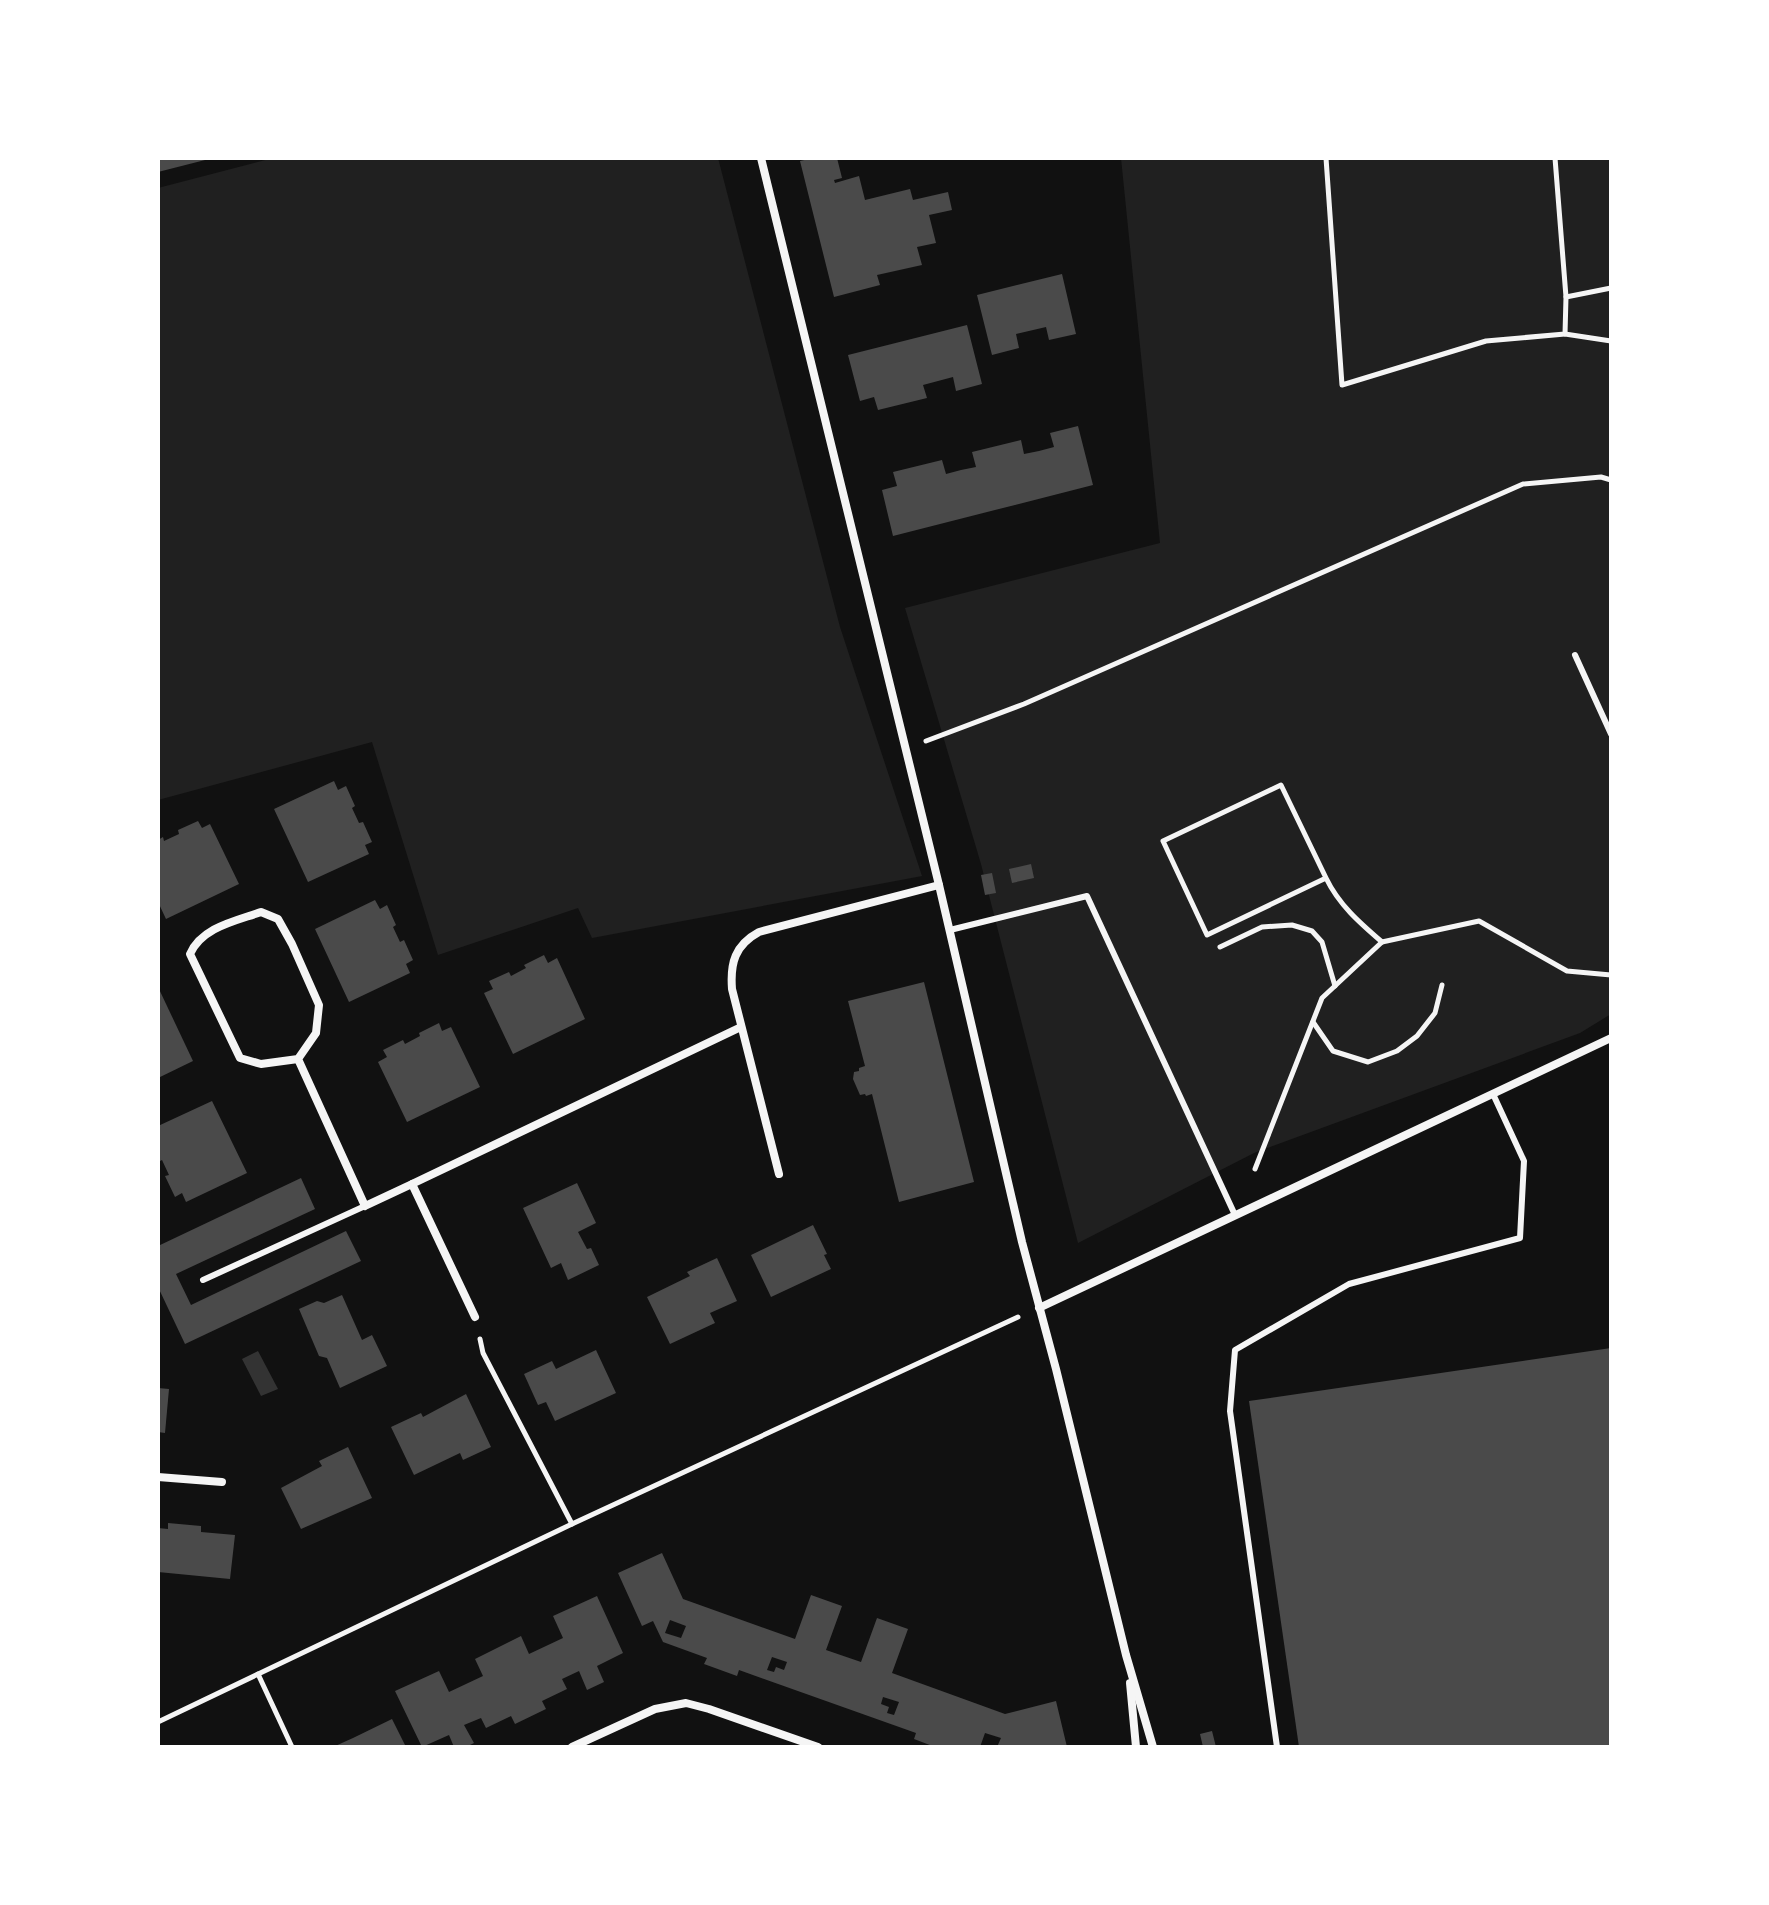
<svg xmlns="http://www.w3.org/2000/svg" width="1769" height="1905" viewBox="0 0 1769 1905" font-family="'Source Sans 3',sans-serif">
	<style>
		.green { fill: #202020 }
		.water { fill: #333 }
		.building { fill: #4a4a4a; fill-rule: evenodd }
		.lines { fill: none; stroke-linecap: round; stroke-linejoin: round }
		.path { stroke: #f5f5f5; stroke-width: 5 }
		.service { stroke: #f5f5f5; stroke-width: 6 }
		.minor { stroke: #f5f5f5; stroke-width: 8 }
	</style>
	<rect width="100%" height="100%" fill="#111"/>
	<g class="green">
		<path d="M 273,158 L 718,158 L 840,627 L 922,876 L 592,938 L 578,908 L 438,955 L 372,742 L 158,800 L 158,188 Z"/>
		<path d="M 1121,158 L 1611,158 L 1611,1014 L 1580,1033 L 1254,1153 L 1078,1243 L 981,864 L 905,608 L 1160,543 Z"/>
	</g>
	<path class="water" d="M 258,1351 L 278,1389 L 261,1396 L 242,1359 Z"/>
	<g class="building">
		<path d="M 158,158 L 209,158 L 209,159 L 158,172 Z"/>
		<path d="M 813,158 L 837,158 L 842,178 L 834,180 L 835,183 L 859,176 L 865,200 L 910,189 L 913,200 L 948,192 L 952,210 L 929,215 L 936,243 L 917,247 L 922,265 L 877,275 L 880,285 L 834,297 L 800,161 Z"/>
		<path d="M 1062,274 L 1076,334 L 1049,340 L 1046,327 L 1016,334 L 1019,348 L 992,355 L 977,295 Z"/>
		<path d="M 967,325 L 982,384 L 956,391 L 953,377 L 923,385 L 927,398 L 878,410 L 874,397 L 860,401 L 848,355 Z"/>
		<path d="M 1078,426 L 1093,485 L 893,536 L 882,490 L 897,486 L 893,472 L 942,460 L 946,474 L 961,470 L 976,467 L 972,452 L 1021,440 L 1024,454 L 1039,451 L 1054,447 L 1050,433 Z"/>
		<path d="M 334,781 L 338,790 L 346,786 L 355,806 L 352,808 L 359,823 L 363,822 L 372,842 L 365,845 L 369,854 L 308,882 L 274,809 Z"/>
		<path d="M 198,821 L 202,828 L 210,824 L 239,884 L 166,919 L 158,902 L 158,840 L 163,837 L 164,841 L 179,834 L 178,830 Z"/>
		<path d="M 1031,864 L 1034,878 L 1012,883 L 1009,869 Z"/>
		<path d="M 992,873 L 996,893 L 985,895 L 981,875 Z"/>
		<path d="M 375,900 L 380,909 L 387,905 L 396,925 L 393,927 L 400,942 L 404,940 L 413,960 L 406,964 L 410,973 L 349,1002 L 315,929 Z"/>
		<path d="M 544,955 L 548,963 L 557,958 L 585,1019 L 513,1054 L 484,993 L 493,989 L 489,981 L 509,972 L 511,976 L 526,968 L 524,965 Z"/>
		<path d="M 924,982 L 974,1182 L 899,1202 L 872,1094 L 866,1096 L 865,1094 L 860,1095 L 853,1079 L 854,1072 L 859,1071 L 859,1068 L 865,1066 L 848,1001 Z"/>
		<path d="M 158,987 L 193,1061 L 158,1078 Z"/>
		<path d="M 439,1023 L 442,1031 L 451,1027 L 480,1087 L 407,1122 L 378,1062 L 387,1057 L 383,1050 L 403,1040 L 405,1044 L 420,1036 L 419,1033 Z"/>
		<path d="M 212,1101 L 247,1173 L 186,1202 L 182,1193 L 175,1197 L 165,1176 L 169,1175 L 162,1160 L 158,1162 L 158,1126 Z"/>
		<path d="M 301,1178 L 315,1209 L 176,1274 L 191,1305 L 346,1231 L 361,1261 L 185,1344 L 158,1287 L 158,1246 Z"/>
		<path d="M 577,1183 L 596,1223 L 578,1232 L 587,1249 L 591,1248 L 599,1265 L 568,1280 L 561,1263 L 551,1268 L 523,1208 Z"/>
		<path d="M 813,1225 L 827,1254 L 824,1255 L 831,1269 L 771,1297 L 751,1255 Z"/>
		<path d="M 717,1258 L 737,1301 L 710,1313 L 715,1323 L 670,1344 L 647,1297 L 690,1276 L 687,1272 Z"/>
		<path d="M 342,1295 L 362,1340 L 372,1335 L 387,1366 L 340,1388 L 327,1358 L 319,1356 L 299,1309 L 317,1301 L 324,1303 Z"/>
		<path d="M 1611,1348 L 1611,1747 L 1299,1747 L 1249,1401 Z"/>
		<path d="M 596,1350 L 616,1393 L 555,1421 L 546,1402 L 538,1405 L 524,1374 L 552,1361 L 556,1369 Z"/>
		<path d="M 158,1388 L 169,1389 L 165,1433 L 158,1432 Z"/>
		<path d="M 466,1394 L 491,1447 L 463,1460 L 460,1453 L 414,1475 L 391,1427 L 421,1413 L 423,1417 Z"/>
		<path d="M 348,1447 L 372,1498 L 301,1529 L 281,1488 L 322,1466 L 319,1461 Z"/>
		<path d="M 168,1523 L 201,1526 L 201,1532 L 235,1535 L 230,1579 L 158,1572 L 158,1528 L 168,1529 Z"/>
		<path d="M 662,1553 L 683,1599 L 795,1639 L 811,1595 L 842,1606 L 826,1650 L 861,1662 L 877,1618 L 908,1629 L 892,1673 L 1005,1714 L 1056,1701 L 1067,1747 L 997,1747 L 1001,1738 L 985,1733 L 980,1747 L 956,1747 L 949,1745 L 948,1747 L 935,1747 L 914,1739 L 916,1733 L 739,1670 L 737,1676 L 704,1664 L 707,1658 L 663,1642 L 653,1621 L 642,1626 L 618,1573 ZM 670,1620 L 686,1626 L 681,1638 L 665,1633 ZM 772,1657 L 787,1662 L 784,1670 L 776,1667 L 774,1672 L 767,1670 ZM 883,1697 L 899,1702 L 894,1715 L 887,1713 L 889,1707 L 881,1704 Z"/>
		<path d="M 597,1596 L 623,1653 L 597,1666 L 604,1682 L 587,1690 L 579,1671 L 562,1679 L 567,1689 L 542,1701 L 546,1709 L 515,1724 L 511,1716 L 486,1728 L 481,1718 L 464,1725 L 474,1743 L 466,1747 L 454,1747 L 449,1735 L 422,1747 L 395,1691 L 439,1671 L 449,1692 L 483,1676 L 475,1659 L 521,1636 L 529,1654 L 563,1638 L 553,1616 Z"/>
		<path d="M 392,1719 L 406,1747 L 333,1747 L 353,1738 Z"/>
		<path d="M 1212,1731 L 1216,1747 L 1203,1747 L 1200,1734 Z"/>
	</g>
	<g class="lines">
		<g class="path">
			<path d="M 1326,158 L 1342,385 L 1486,341 L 1565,334 L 1566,297 L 1555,158"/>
			<path d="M 1566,297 L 1611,288"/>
			<path d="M 1565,334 L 1611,341"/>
			<path d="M 926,741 L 1024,704 L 1523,484 L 1601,477 L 1611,480"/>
			<path d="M 1326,878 L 1207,935 L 1163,841 L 1281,785 L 1326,878 C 1339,905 1360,923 1382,942"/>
			<path d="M 1220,947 L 1262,927 L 1292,925 L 1312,931 L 1322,942 L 1335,986"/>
			<path d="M 1313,1022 L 1333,1051 L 1368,1062 L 1397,1051 L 1417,1036 L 1435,1013 L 1442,985"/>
			<path d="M 1255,1169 L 1322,998 L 1382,942 L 1479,921 L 1567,971 L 1611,975"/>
			<path d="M 480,1339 L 483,1353 L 572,1524"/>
			<path d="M 258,1674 L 292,1747"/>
			<path d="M 158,1722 L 572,1524 L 1018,1317"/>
		</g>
		<g class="service">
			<path d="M 1575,655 L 1611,734"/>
			<path d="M 950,930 L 1087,896 L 1235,1215"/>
			<path d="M 203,1280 L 365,1206"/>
			<path d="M 1277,1747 L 1230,1411 L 1235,1350 L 1349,1284 L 1520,1238 L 1524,1161 L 1493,1094"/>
		</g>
		<g class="minor">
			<path d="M 761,158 L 939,885 L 1022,1242 L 1056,1369 L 1126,1655 L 1153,1747"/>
			<path d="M 298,1059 L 261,1064 L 240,1058 L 190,954 C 202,927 236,921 261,912 L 278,919 L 292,944 L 319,1005 L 316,1033 L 298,1059 L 365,1206 L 412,1184"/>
			<path d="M 779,1174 L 732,989 C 730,963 735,945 759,932 L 939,885"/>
			<path d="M 1039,1308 L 1611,1038"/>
			<path d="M 475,1317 L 412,1184 L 741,1027"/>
			<path d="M 158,1477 L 222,1482"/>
			<path d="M 1130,1683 L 1136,1747"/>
			<path d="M 572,1747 L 655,1709 L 686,1703 L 709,1709 L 818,1747"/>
		</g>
	</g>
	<rect width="1769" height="1905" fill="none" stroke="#ffffff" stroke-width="320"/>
</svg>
